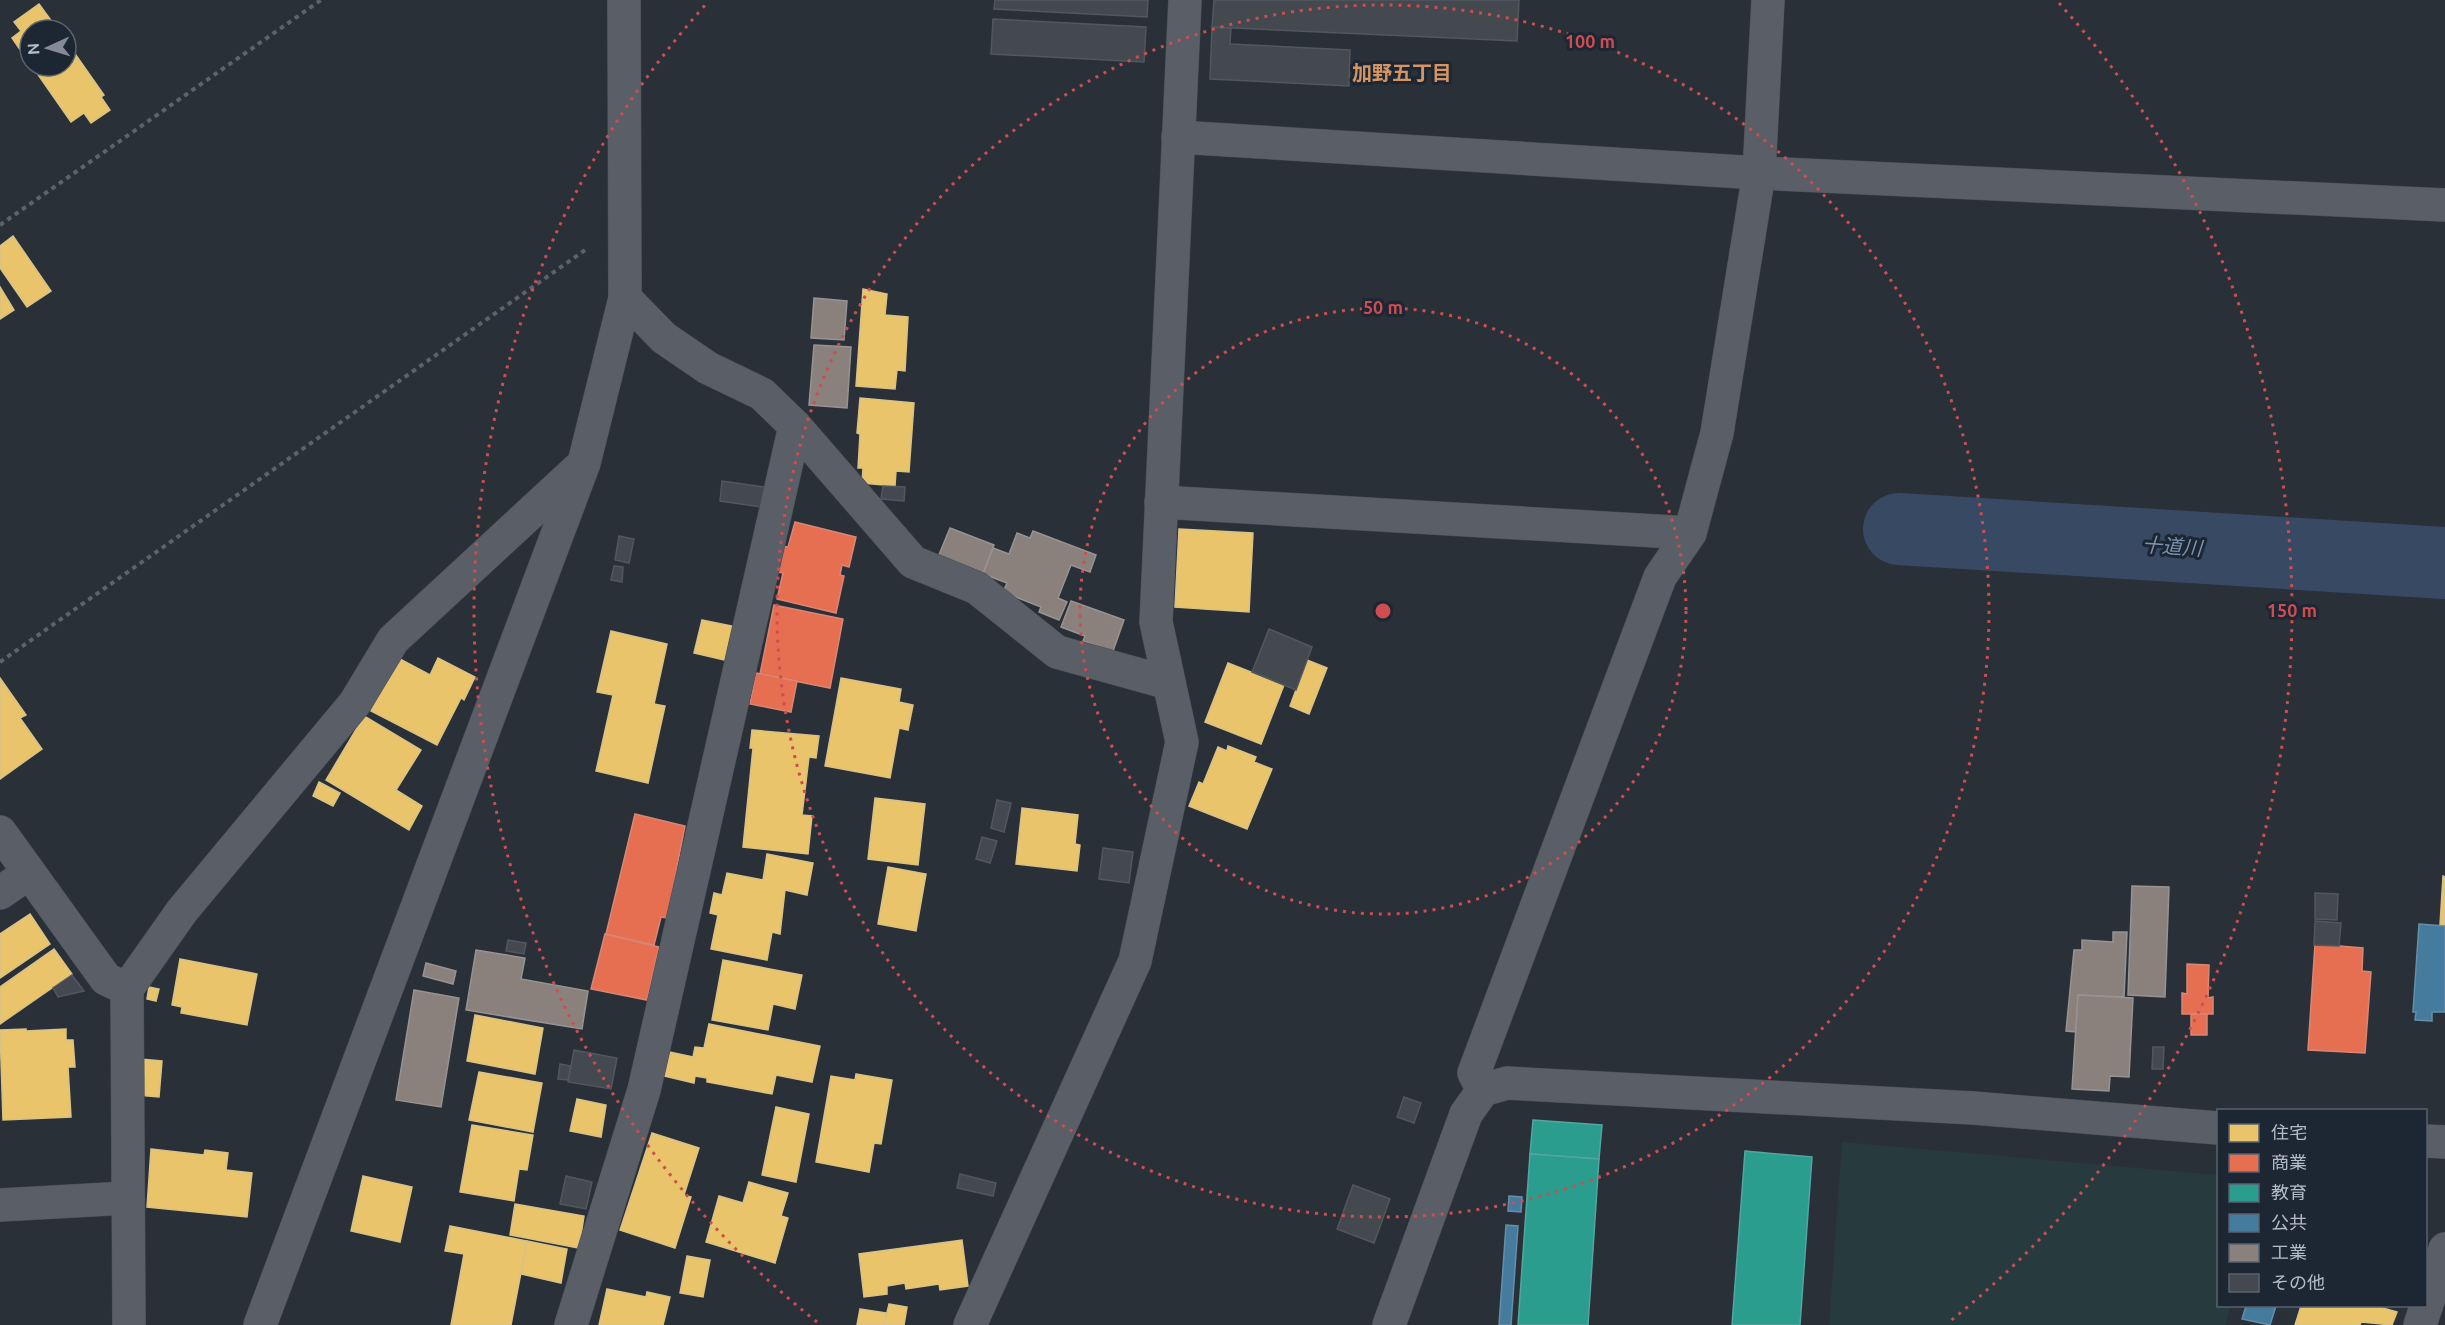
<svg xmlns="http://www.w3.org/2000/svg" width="2445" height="1325" viewBox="0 0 2445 1325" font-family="Ubuntu,'Noto Sans JP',sans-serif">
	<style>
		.green { fill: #273a3e }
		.homes { fill: #e9c46a; stroke: #d9c286; stroke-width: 1.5 }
		.shops { fill: #e76f51; stroke: #d88675; stroke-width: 1.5 }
		.schools { fill: #2a9d8f; stroke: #53a6a0; stroke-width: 1.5 }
		.public { fill: #457b9d; stroke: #668eaa; stroke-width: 1.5 }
		.industry { fill: #8a817c; stroke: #979393; stroke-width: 1.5 }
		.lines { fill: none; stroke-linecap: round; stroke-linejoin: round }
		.river { stroke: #384963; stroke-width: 72 }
		.building { fill: #444950; stroke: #52575f; stroke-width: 1.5 }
		.minor-casing { stroke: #484c53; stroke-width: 34 }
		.path { stroke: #5d636a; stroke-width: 4; stroke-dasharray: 4.5 4.5; stroke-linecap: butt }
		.minor { stroke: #5a5e66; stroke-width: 33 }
		.ring { fill: none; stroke: #ce4d50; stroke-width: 3; stroke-dasharray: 3 6 }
		.labels { text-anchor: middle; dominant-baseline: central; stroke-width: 6; stroke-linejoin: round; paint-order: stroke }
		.neighbourhood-label { font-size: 20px; font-weight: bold; fill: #d59563; stroke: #1d2633 }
		.water-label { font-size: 20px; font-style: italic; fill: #7c92b1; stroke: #1d2633 }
		.centre { fill: #ce4d50; stroke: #1d2633; stroke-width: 3 }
		.ring-label { font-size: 18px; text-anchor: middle; font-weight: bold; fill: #ce4d50; stroke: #1d2633; stroke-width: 6; stroke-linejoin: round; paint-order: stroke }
	</style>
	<rect width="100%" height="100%" fill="#2a3038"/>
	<path class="green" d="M 1842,1142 L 2218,1175 L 2218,1306 L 2231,1306 L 2225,1325 L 1829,1325 Z"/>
	<g class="homes">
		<path d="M 39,4 L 58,30 L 30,30 L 30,64 L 12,38 L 21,31 L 14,22 Z"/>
		<path d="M 66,41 L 104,95 L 101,97 L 110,110 L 91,123 L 84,113 L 71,122 L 32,66 L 66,66 Z"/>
		<path d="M 13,236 L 51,291 L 27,307 L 0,268 L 0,246 Z"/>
		<path d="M 0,287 L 14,310 L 0,319 Z"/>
		<path d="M 863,289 L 887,294 L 885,315 L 908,317 L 905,371 L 897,370 L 895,389 L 856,386 Z"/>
		<path d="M 860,398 L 914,403 L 909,472 L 896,471 L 895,486 L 862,483 L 863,468 L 858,468 L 860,434 L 857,433 Z"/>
		<path d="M 1179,529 L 1253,533 L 1249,612 L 1175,607 Z"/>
		<path d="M 702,620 L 737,627 L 729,661 L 694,653 Z"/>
		<path d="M 611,631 L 667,644 L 654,704 L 665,706 L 648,783 L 596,771 L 613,695 L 597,692 Z"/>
		<path d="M 398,658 L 430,675 L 438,658 L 475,677 L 464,700 L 461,698 L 437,745 L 371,711 Z"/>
		<path d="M 1307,660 L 1327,668 L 1309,714 L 1290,706 Z"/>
		<path d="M 1228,663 L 1284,685 L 1261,744 L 1205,722 Z"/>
		<path d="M 0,678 L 26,715 L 20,718 L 42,749 L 0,779 Z"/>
		<path d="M 841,678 L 901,689 L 899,702 L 913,705 L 908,730 L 899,728 L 890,778 L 825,766 Z"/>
		<path d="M 364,716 L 421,750 L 396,790 L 422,806 L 409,830 L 326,780 Z"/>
		<path d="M 752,730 L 819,736 L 816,758 L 809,757 L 802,815 L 812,816 L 808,854 L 743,847 L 753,748 L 750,748 Z"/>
		<path d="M 1228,746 L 1256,757 L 1254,762 L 1272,769 L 1247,829 L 1189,806 L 1199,782 L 1203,784 L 1218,747 L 1227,751 Z"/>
		<path d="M 319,782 L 340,793 L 333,806 L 313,796 Z"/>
		<path d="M 875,798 L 925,804 L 918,865 L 868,859 Z"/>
		<path d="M 1022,808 L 1078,815 L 1075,844 L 1080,845 L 1077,871 L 1016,864 Z"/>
		<path d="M 767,854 L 813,863 L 807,895 L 785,890 L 780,934 L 772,932 L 767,960 L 711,949 L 718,915 L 710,913 L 714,893 L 722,895 L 727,873 L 763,880 Z"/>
		<path d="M 888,867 L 926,874 L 916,931 L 878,924 Z"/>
		<path d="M 2443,876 L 2445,877 L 2445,925 L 2440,925 Z"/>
		<path d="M 30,914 L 50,944 L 0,978 L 0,934 Z"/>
		<path d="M 54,949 L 72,974 L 0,1024 L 0,987 Z"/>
		<path d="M 180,959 L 257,974 L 247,1025 L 181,1013 L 182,1007 L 172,1005 Z"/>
		<path d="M 723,960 L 802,975 L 795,1009 L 773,1004 L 768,1030 L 712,1020 Z"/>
		<path d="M 149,987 L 159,989 L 156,1001 L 147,999 Z"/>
		<path d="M 475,1015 L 543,1028 L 535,1074 L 467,1061 Z"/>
		<path d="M 709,1024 L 820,1046 L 812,1082 L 776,1075 L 772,1094 L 707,1082 L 707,1078 L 695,1076 L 694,1083 L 664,1076 L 669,1052 L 693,1057 L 695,1047 L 704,1048 Z"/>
		<path d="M 26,1029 L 26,1031 L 66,1029 L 66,1040 L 73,1040 L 75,1067 L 68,1067 L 71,1117 L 3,1120 L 0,1030 Z"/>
		<path d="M 140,1059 L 162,1061 L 159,1097 L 137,1095 Z"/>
		<path d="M 479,1072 L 542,1083 L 533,1132 L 469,1120 Z"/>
		<path d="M 856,1074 L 892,1080 L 881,1144 L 874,1143 L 869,1172 L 816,1162 L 831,1076 L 855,1080 Z"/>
		<path d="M 577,1099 L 606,1105 L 601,1137 L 570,1131 Z"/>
		<path d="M 776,1107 L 809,1114 L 796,1182 L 762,1175 Z"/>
		<path d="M 472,1125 L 533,1135 L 527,1170 L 519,1169 L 514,1201 L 460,1192 Z"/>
		<path d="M 652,1133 L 699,1148 L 684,1195 L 691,1197 L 675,1248 L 620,1230 Z"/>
		<path d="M 151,1149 L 204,1155 L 205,1150 L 228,1153 L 226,1170 L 252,1173 L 247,1217 L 147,1207 Z"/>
		<path d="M 363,1176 L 412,1187 L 400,1242 L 351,1231 Z"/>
		<path d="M 749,1182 L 788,1193 L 781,1216 L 788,1218 L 775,1263 L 706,1242 L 719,1196 L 743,1203 Z"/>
		<path d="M 515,1204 L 584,1216 L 579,1248 L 510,1235 Z"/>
		<path d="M 450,1226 L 527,1241 L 511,1325 L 451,1325 L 464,1254 L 445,1251 Z"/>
		<path d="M 962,1240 L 968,1286 L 940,1290 L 939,1284 L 906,1289 L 905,1283 L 887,1286 L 887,1294 L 864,1297 L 859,1254 Z"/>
		<path d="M 527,1241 L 567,1249 L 561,1283 L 521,1274 Z"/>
		<path d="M 687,1256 L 710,1260 L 703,1297 L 680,1293 Z"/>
		<path d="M 607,1289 L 646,1297 L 647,1292 L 670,1297 L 663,1325 L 599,1325 Z"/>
		<path d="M 889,1304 L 907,1307 L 904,1325 L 884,1325 Z"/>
		<path d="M 2301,1306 L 2376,1306 L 2397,1312 L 2392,1325 L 2361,1322 L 2360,1325 L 2295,1325 Z"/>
		<path d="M 860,1309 L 887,1313 L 884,1325 L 857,1325 Z"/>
	</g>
	<g class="shops">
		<path d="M 795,522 L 856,537 L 849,567 L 842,565 L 840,575 L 844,576 L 836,613 L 777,599 L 783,573 L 777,572 L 782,546 L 788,547 Z"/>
		<path d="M 774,605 L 843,619 L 830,688 L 760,674 Z"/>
		<path d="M 756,673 L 797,681 L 791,712 L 750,704 Z"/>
		<path d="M 635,814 L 685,826 L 667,918 L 661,917 L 654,945 L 606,934 Z"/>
		<path d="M 605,934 L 659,947 L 647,1000 L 591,989 Z"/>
		<path d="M 2315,944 L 2363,948 L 2362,971 L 2371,972 L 2365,1053 L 2308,1050 Z"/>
		<path d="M 2187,964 L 2209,965 L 2208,998 L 2213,997 L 2213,1014 L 2182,1014 L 2182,993 L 2187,994 Z"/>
		<rect x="2191" y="1014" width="16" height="21"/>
	</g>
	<g class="schools">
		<path d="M 1533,1120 L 1602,1125 L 1599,1159 L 1530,1154 Z"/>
		<path d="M 1745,1151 L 1812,1157 L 1800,1325 L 1732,1325 Z"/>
		<path d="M 1530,1154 L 1599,1159 L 1588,1325 L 1518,1325 Z"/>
	</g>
	<g class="public">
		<path d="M 2419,924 L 2445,926 L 2445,1012 L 2432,1012 L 2432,1021 L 2415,1020 L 2416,1012 L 2413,1012 Z"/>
		<path d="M 1509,1196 L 1522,1197 L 1521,1212 L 1508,1211 Z"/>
		<path d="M 1506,1225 L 1518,1226 L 1511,1325 L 1499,1325 Z"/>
		<path d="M 2246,1306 L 2276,1306 L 2270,1325 L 2242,1319 Z"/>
	</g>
	<g class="industry">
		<path d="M 814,298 L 847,301 L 844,340 L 811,338 Z"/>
		<path d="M 814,345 L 851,347 L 847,408 L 809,405 Z"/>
		<path d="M 950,528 L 994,545 L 983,574 L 938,557 Z"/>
		<path d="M 1033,531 L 1096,555 L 1090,572 L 1071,565 L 1058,598 L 1067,602 L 1059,620 L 1039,612 L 1041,607 L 1003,592 L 1007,583 L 983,574 L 993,548 L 1009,554 L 1017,533 L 1030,538 Z"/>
		<path d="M 1071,601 L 1124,620 L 1113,651 L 1083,641 L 1085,636 L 1061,627 Z"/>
		<path d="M 2132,886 L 2169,887 L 2165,997 L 2128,995 Z"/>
		<path d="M 2113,932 L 2127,932 L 2124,997 L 2078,995 L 2076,1032 L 2066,1031 L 2074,950 L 2082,950 L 2082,940 L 2113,942 Z"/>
		<path d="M 476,950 L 525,958 L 521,979 L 588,991 L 582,1029 L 466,1010 Z"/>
		<path d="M 426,963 L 456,971 L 453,984 L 423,976 Z"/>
		<path d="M 414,990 L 459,998 L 441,1107 L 396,1100 Z"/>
		<path d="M 2078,995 L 2133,998 L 2129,1077 L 2110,1076 L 2109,1091 L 2072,1089 Z"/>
	</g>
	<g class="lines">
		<path class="river" d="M 1899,529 L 2445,563"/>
	</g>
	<g class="building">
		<path d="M 995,0 L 1148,0 L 1147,17 L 994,9 Z"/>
		<path d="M 1214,0 L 1519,0 L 1517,41 L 1212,27 Z"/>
		<path d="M 993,19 L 1146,27 L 1144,62 L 991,54 Z"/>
		<path d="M 1212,27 L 1231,28 L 1230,44 L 1350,50 L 1349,86 L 1210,79 Z"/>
		<path d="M 722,481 L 764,487 L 761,507 L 720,501 Z"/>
		<path d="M 883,486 L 905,487 L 904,501 L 881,499 Z"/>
		<path d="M 619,536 L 634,539 L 629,563 L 615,560 Z"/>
		<path d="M 614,566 L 623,567 L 622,582 L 611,580 Z"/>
		<path d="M 1269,629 L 1312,647 L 1296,690 L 1252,672 Z"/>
		<path d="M 997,800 L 1011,803 L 1004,832 L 991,828 Z"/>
		<path d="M 982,837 L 997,841 L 990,863 L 976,859 Z"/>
		<path d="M 1103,848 L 1133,852 L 1129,883 L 1099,879 Z"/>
		<path d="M 2315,893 L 2338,894 L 2337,920 L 2315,919 Z"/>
		<path d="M 2315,921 L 2341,923 L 2339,946 L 2314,945 Z"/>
		<path d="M 508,940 L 526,943 L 524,954 L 506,951 Z"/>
		<path d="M 72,975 L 84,991 L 58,997 L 53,988 Z"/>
		<path d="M 2153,1047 L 2164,1047 L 2163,1069 L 2152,1069 Z"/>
		<path d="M 574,1050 L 617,1058 L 611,1089 L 568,1082 Z"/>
		<path d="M 560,1064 L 571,1066 L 568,1080 L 558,1079 Z"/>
		<path d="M 1404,1097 L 1421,1103 L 1414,1123 L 1397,1117 Z"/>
		<path d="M 960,1174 L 996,1183 L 993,1196 L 957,1188 Z"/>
		<path d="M 566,1176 L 592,1182 L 586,1209 L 560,1204 Z"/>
		<path d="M 1353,1185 L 1390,1199 L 1374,1243 L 1337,1229 Z"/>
	</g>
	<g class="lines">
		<defs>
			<g id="minor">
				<path d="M 1178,137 L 1759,173 L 2445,205"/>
				<path d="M 625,298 L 664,338 L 708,368 L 762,394 L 795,426 L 913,562 L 977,588 L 1057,652 L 1169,683"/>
				<path d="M 1161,502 L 1690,533"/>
				<path d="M 0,832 L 106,979 L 127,989"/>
				<path d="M 0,893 L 29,873"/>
				<path d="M 1483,1090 L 1474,1073 L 1660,577 L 1690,533 L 1717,433 L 1759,173 L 1768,0"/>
				<path d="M 2426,1141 L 2445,1142"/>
				<path d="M 0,1205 L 127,1198"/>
				<path d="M 129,1325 L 127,989 L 182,911 L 355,703 L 393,640 L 578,469"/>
				<path d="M 260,1325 L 584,463 L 625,298 L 624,0"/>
				<path d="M 571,1325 L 644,1090 L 795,426"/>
				<path d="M 970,1325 L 1135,961 L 1182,742 L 1156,622 L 1185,0"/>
				<path d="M 1389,1325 L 1466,1114 L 1483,1090 L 1507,1083 L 1973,1108 L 2218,1128"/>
				<path d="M 2420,1325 L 2445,1249"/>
			</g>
		</defs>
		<use href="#minor" class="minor-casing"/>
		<g class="path">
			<path d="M 0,225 L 321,0"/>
			<path d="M 0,662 L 588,248"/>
		</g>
		<use href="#minor" class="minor"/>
	</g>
	<g class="ring">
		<circle cx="1383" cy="611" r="303"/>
		<circle cx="1383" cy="611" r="606"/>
		<path d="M817 1322A909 909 0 0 1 707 3M2059 3A909 909 0 0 1 1949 1322"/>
	</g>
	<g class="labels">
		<g class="neighbourhood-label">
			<text x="1402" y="72">加野五丁目</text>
		</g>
		<g class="water-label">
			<text transform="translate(2172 546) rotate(4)">十道川</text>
		</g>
	</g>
	<circle cx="1383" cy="611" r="9" class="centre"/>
	<g class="ring-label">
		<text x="1590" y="48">100 m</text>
		<text x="1383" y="314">50 m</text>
		<text x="2292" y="617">150 m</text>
	</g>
	<rect x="2217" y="1109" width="210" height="198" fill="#1d2633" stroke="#59626f" stroke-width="1.5"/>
	<rect x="2229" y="1124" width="30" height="18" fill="#e9c46a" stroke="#59626f" stroke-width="1.5"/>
	<text x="2271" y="1139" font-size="18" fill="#b4bcc9">住宅</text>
	<rect x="2229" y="1154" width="30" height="18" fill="#e76f51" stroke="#59626f" stroke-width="1.5"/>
	<text x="2271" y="1169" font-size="18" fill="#b4bcc9">商業</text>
	<rect x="2229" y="1184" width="30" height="18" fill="#2a9d8f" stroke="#59626f" stroke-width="1.5"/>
	<text x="2271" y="1199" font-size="18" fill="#b4bcc9">教育</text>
	<rect x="2229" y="1214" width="30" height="18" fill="#457b9d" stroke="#59626f" stroke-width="1.5"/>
	<text x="2271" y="1229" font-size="18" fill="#b4bcc9">公共</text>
	<rect x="2229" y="1244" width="30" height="18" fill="#8a817c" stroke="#59626f" stroke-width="1.5"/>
	<text x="2271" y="1259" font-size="18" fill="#b4bcc9">工業</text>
	<rect x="2229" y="1274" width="30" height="18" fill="#444950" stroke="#59626f" stroke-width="1.5"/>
	<text x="2271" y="1289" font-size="18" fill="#b4bcc9">その他</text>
	<g transform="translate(48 48) rotate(266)"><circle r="28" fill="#1d2633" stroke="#59626f" stroke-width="1.5"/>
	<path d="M0-4.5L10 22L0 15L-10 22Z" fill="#848b96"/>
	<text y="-9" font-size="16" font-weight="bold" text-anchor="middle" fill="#b4bcc9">N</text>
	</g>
</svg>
